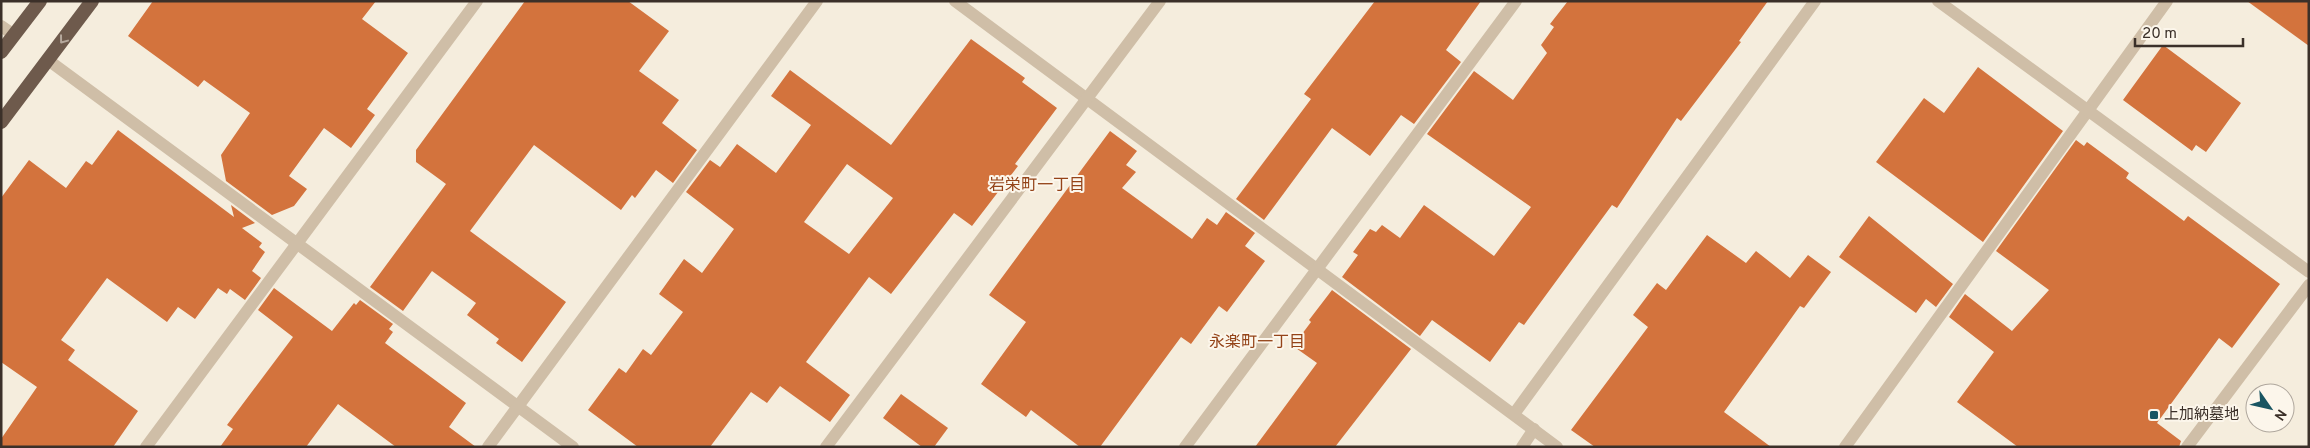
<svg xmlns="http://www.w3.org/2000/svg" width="2310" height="448" viewBox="0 0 2310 448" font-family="Overpass,'Noto Sans JP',sans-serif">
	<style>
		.building { fill: #d3733d; fill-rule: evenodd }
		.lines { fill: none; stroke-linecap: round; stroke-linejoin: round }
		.minor { stroke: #cfbea7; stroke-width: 12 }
		.tertiary { stroke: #cfbea7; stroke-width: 12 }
		.trunk { stroke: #6e5a4c; stroke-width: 14 }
		.oneway { stroke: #b5a89c }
		.poi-dot { fill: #195562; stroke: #fcf6eb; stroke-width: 2 }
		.labels { text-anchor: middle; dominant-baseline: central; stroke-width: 4; stroke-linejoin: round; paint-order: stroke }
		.poi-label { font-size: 15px; fill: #3b3029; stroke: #fcf6eb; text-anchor: start }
		.neighbourhood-label { font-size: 16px; fill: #944318; stroke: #fcf6eb }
	</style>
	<rect width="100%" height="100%" fill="#f5eddd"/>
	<g class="building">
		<path d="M 153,1 L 376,1 L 362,19 L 408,53 L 367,109 L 375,115 L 351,148 L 324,128 L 289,176 L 307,189 L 294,206 L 272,215 L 226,181 L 221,155 L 250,113 L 204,80 L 198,87 L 128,36 Z"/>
		<path d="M 525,1 L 628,1 L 669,31 L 639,71 L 679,100 L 662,123 L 697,150 L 673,183 L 656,170 L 635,198 L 632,195 L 621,210 L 534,145 L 470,231 L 566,302 L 522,362 L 496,343 L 499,339 L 467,315 L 476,303 L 432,271 L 403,311 L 370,287 L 446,184 L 416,162 L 416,150 Z"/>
		<path d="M 1375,1 L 1481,1 L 1446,50 L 1461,62 L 1414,124 L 1401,115 L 1370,156 L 1332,128 L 1264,220 L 1236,199 L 1311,99 L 1304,94 Z"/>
		<path d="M 1568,1 L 1768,1 L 1739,41 L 1741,42 L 1681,121 L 1677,118 L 1617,208 L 1612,205 L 1524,325 L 1519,322 L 1490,362 L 1432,320 L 1420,336 L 1342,277 L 1358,255 L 1353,252 L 1370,229 L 1376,232 L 1382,225 L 1400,238 L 1424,205 L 1494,256 L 1531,207 L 1427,134 L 1474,71 L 1513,100 L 1547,53 L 1541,45 L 1554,27 L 1550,24 Z"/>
		<path d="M 2247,1 L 2309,1 L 2309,46 Z"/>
		<path d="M 971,39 L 1025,78 L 1022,82 L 1057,108 L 1015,164 L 1018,166 L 972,226 L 954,213 L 891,294 L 869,277 L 806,362 L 850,395 L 830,422 L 780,386 L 767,403 L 751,392 L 710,447 L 638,447 L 588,410 L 619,368 L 626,373 L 643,349 L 651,355 L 683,312 L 659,294 L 684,259 L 702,273 L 734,229 L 686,192 L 710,160 L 720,167 L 737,144 L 776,173 L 811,125 L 771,96 L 790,70 L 891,145 ZM 847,164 L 893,198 L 849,254 L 804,222 Z"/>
		<path d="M 2163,45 L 2241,103 L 2206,152 L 2196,145 L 2192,151 L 2123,100 Z"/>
		<path d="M 1978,67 L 2063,131 L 1983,242 L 1876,162 L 1924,98 L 1944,113 Z"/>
		<path d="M 118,130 L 234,217 L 231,205 L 255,223 L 242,228 L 262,243 L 259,247 L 265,252 L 252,271 L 261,278 L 245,300 L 230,289 L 227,294 L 218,288 L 195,319 L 178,307 L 167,322 L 107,278 L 61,340 L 75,350 L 68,360 L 138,411 L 113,447 L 1,447 L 1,439 L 37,387 L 1,362 L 1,198 L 29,160 L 66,188 L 86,161 L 92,165 Z"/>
		<path d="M 1110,131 L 1137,151 L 1126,165 L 1136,172 L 1122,188 L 1192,239 L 1207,218 L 1217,225 L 1226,212 L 1255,233 L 1245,246 L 1265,261 L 1227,312 L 1219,306 L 1191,344 L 1181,337 L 1100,447 L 1080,447 L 1031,410 L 1026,417 L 981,384 L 1026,322 L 989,295 Z"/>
		<path d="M 2076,140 L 2084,146 L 2087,142 L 2129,173 L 2126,178 L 2184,221 L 2188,216 L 2280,284 L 2232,348 L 2219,338 L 2157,423 L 2181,441 L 2179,447 L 2018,447 L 1957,402 L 1994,352 L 1949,317 L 1965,294 L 2012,331 L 2049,290 L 1996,251 Z"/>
		<path d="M 1869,216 L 1953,284 L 1936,307 L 1926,299 L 1916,313 L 1839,257 Z"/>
		<path d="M 1707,235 L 1746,263 L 1756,251 L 1790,278 L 1808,255 L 1831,272 L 1804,308 L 1800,306 L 1724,412 L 1771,447 L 1595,447 L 1571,430 L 1648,327 L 1633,315 L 1657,283 L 1666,290 Z"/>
		<path d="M 274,288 L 332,331 L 354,303 L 356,305 L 360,300 L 393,324 L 389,329 L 393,332 L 385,343 L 466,403 L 449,427 L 476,447 L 396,447 L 338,404 L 306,447 L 220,447 L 233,429 L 227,425 L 293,337 L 258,310 Z"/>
		<path d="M 1332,290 L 1411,349 L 1335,447 L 1255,447 L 1317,363 L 1293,346 L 1311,322 L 1309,320 Z"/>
		<path d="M 901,394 L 948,428 L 934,447 L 922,447 L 883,418 Z"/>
	</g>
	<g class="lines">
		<g class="minor">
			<path d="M 955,1 L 1557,447"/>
			<path d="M 1,26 L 14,35"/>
			<path d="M 48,60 L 573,447"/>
			<path d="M 1514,414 L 1815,1"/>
			<path d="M 146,447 L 477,1"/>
			<path d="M 488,447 L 817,1"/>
			<path d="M 826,447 L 1160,1"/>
			<path d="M 1185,447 L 1516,1"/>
			<path d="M 1522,447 L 1534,429"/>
			<path d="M 1845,447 L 2167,1"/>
		</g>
		<g class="tertiary">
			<path d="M 1938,1 L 2309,272"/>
			<path d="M 2187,447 L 2309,285"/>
		</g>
		<g class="trunk">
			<path d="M 1,52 L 40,1"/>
			<path d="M 1,122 L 92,1"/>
		</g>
	</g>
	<defs><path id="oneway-chevron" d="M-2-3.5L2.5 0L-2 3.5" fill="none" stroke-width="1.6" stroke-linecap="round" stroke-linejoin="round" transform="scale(1.25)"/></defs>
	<use class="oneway" href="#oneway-chevron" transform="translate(63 40) rotate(127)"/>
	<rect class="poi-dot" x="2149" y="410" width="10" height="10" rx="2.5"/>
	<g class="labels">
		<g class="poi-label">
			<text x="2164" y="415">上加納墓地</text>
		</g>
		<g class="neighbourhood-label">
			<text x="1037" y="186">岩栄町一丁目</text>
			<text x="1257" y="343">永楽町一丁目</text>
		</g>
	</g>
	<rect width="2310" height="448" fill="none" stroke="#3b3029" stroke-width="5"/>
	<g transform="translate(2270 408) rotate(124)"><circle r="24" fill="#fcf6eb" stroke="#afa79d"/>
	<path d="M0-4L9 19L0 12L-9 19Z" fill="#195562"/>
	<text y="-8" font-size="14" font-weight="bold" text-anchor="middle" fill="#3b3029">N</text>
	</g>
	<path d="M2135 38v8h108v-8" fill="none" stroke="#3b3029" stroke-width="2.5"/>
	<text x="2142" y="38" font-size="15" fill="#3b3029" stroke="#fcf6eb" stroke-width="4" paint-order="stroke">20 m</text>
</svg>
